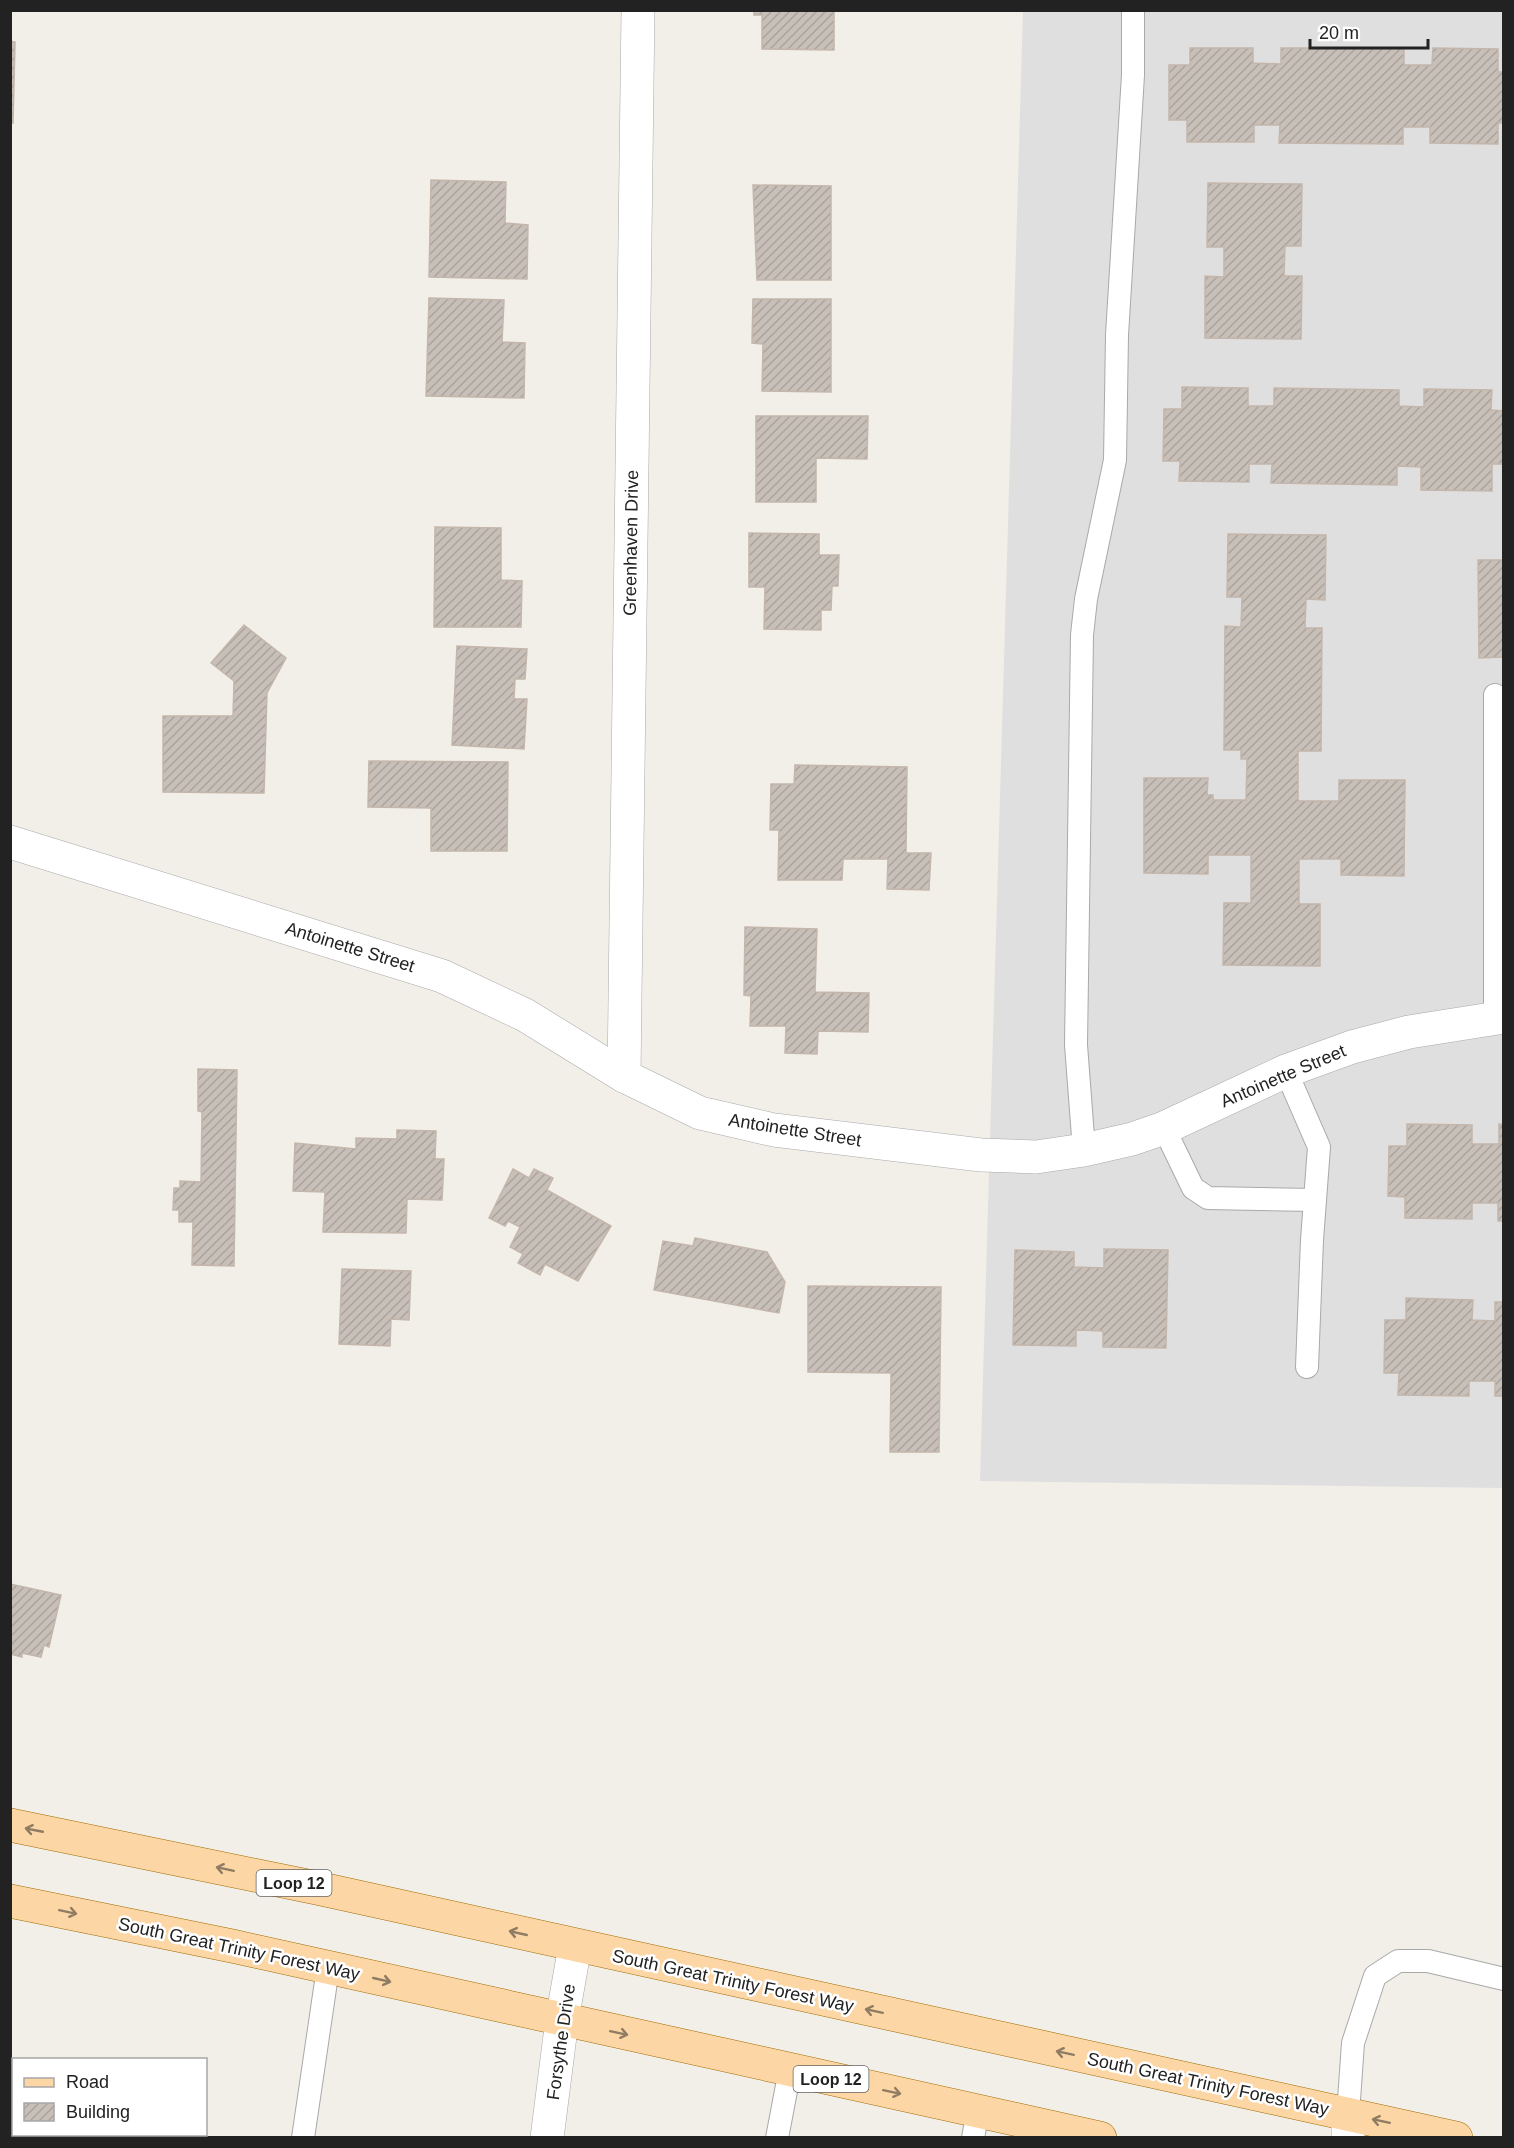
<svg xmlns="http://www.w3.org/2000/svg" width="1514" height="2148" viewBox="0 0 1514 2148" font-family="Arial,sans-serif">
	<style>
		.residential { fill: #e0dfdf }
		.building { fill: url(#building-hatch); stroke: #c4b6ab; stroke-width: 1.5 }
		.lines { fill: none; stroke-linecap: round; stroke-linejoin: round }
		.service-casing { stroke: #a9a9a9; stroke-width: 24 }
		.minor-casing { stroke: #a9a9a9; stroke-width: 34 }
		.primary-casing { stroke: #a06b00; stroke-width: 34 }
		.service { stroke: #fff; stroke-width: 22 }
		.minor { stroke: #fff; stroke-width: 33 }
		.primary { stroke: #fcd6a4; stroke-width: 33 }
		.oneway { stroke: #8f7c63 }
		.labels { text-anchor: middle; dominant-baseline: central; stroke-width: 5; stroke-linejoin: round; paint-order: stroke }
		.shield { fill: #fff; stroke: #646464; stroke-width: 1.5 }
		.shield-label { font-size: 16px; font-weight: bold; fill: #222 }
		.street-label { font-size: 18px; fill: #222; stroke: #fff }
	</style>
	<defs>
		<pattern id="building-hatch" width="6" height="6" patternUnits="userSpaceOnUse" patternTransform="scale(1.5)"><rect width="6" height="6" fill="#c7bfb8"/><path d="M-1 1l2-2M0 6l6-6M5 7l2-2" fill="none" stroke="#aba49e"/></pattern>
	</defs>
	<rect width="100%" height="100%" fill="#f2efe9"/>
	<path class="residential" d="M 1023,11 L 1503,11 L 1503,1488 L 980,1481 Z"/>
	<g class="building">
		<path d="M 754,10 L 834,10 L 834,50 L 762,49 L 762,15 L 754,15 Z"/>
		<path d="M 10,41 L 15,42 L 13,123 L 10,123 Z"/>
		<path d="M 1190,48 L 1253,48 L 1253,63 L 1281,64 L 1281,48 L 1404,48 L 1404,65 L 1432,65 L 1433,48 L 1498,49 L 1498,72 L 1504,72 L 1504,123 L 1498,123 L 1498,144 L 1430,143 L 1430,127 L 1403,127 L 1403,144 L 1279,143 L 1280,125 L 1254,125 L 1254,142 L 1187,142 L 1187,120 L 1169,120 L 1169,65 L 1190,65 Z"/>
		<path d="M 431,180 L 506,182 L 505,223 L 528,225 L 527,279 L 429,277 Z"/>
		<path d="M 1208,183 L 1302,184 L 1301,246 L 1285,246 L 1284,276 L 1302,276 L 1301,339 L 1205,338 L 1205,276 L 1224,277 L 1224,247 L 1207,247 Z"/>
		<path d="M 753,185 L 831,186 L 831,280 L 757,280 Z"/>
		<path d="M 429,298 L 504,300 L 502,342 L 525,343 L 524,398 L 426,396 Z"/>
		<path d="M 753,299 L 831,299 L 831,392 L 762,391 L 763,344 L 752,343 Z"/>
		<path d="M 1182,387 L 1248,388 L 1248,406 L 1274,406 L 1274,388 L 1399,390 L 1399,406 L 1424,407 L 1424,389 L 1492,390 L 1491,410 L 1504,411 L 1504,464 L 1492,464 L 1492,491 L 1421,490 L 1421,467 L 1397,466 L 1397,485 L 1271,483 L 1272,464 L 1249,464 L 1249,482 L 1179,481 L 1180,461 L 1163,461 L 1164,409 L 1182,409 Z"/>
		<path d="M 756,416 L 868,416 L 867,459 L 816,458 L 816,502 L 756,502 Z"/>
		<path d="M 435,527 L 501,528 L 501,580 L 522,581 L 521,627 L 434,627 Z"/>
		<path d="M 749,533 L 819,534 L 819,555 L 839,555 L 838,586 L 832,586 L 831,610 L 821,610 L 821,630 L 764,629 L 765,587 L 749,587 Z"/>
		<path d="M 1228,534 L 1326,535 L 1325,600 L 1306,599 L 1305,628 L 1322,628 L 1321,751 L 1298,751 L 1298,801 L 1339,801 L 1339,780 L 1405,780 L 1404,876 L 1341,875 L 1341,859 L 1299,859 L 1299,904 L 1320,904 L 1320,966 L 1223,965 L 1224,903 L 1251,903 L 1251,855 L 1208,855 L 1208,874 L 1144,873 L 1144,778 L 1208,778 L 1207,795 L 1213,795 L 1213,800 L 1246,800 L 1247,759 L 1241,759 L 1241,750 L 1224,750 L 1225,626 L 1241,627 L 1242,597 L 1227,597 Z"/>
		<path d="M 1478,560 L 1504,560 L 1504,657 L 1479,658 Z"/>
		<path d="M 244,625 L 286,658 L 267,693 L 264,793 L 163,792 L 163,716 L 233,716 L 234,681 L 211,663 Z"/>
		<path d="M 457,646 L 527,649 L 525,679 L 515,679 L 514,699 L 527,699 L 524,749 L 452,745 Z"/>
		<path d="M 369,761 L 508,762 L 507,851 L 431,851 L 431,808 L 368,807 Z"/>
		<path d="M 795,765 L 907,767 L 906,853 L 931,853 L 929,890 L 887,889 L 888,859 L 843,859 L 842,880 L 778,880 L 779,830 L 770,830 L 771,784 L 794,784 Z"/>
		<path d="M 745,927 L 817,929 L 815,992 L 869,993 L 868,1032 L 818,1031 L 817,1054 L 785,1053 L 786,1026 L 750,1026 L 751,996 L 744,995 Z"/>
		<path d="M 198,1069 L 237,1070 L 234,1266 L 192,1265 L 193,1222 L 179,1222 L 179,1210 L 173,1210 L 174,1188 L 180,1188 L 180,1181 L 201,1182 L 202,1112 L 198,1111 Z"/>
		<path d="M 1407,1124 L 1472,1125 L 1472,1144 L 1499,1144 L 1499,1124 L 1504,1125 L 1504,1221 L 1498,1221 L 1498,1203 L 1472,1203 L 1472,1219 L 1405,1218 L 1405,1197 L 1388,1196 L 1389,1146 L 1407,1146 Z"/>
		<path d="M 397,1130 L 436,1131 L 435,1159 L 444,1159 L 442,1200 L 407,1199 L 406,1233 L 323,1232 L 325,1192 L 293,1191 L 295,1143 L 356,1149 L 356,1138 L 397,1139 Z"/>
		<path d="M 513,1169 L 529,1178 L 534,1169 L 553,1178 L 547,1190 L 611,1226 L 578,1281 L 545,1264 L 540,1275 L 518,1263 L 523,1254 L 510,1247 L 520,1227 L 508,1221 L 505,1226 L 489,1218 Z"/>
		<path d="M 695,1238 L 767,1252 L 785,1282 L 779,1313 L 654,1290 L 663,1241 L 693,1246 Z"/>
		<path d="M 1104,1249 L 1168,1250 L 1166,1348 L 1103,1347 L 1103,1331 L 1076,1330 L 1076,1346 L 1013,1345 L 1015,1250 L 1074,1252 L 1074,1267 L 1104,1268 Z"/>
		<path d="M 342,1269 L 411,1271 L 409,1320 L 391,1319 L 390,1346 L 339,1344 Z"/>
		<path d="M 808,1286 L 941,1287 L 939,1452 L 890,1452 L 891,1373 L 808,1372 Z"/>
		<path d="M 1406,1298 L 1473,1300 L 1472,1320 L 1495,1321 L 1495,1302 L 1504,1302 L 1504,1396 L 1495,1396 L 1495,1381 L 1469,1381 L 1469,1396 L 1398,1395 L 1399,1373 L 1384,1373 L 1385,1320 L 1406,1320 Z"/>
		<path d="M 10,1584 L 61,1595 L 49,1647 L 44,1645 L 41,1657 L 22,1653 L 22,1657 L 10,1654 Z"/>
	</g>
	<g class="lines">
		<defs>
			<g id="service">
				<path d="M 1495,695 L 1495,1018"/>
				<path d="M 1286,1071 L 1319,1147 L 1312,1240 L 1307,1367"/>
				<path d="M 1164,1128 L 1193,1188 L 1208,1198 L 1315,1200"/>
				<path d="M 1084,1150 L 1076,1045 L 1082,635 L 1086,599 L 1115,460 L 1117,335 L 1133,75 L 1133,10"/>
				<path d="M 1348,2114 L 1353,2043 L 1375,1976 L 1398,1961 L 1428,1961 L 1504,1979"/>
				<path d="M 303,2138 L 328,1968"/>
				<path d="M 777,2138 L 790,2070"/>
				<path d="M 973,2138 L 978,2111"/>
			</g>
			<g id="minor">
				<path d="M 10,842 L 442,976 L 525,1015 L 624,1076 L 700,1113 L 774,1130 L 981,1155 L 1036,1157 L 1084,1150 L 1132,1139 L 1164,1128 L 1286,1071 L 1352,1047 L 1409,1032 L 1504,1017"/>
				<path d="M 624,1076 L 638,10"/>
				<path d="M 547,2138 L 562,2020 L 575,1946"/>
				<path d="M 1348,2138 L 1348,2114"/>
			</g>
			<g id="primary">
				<path d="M 10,1825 L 317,1888 L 1456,2138"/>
				<path d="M 10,1901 L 232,1946 L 1100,2138"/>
			</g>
		</defs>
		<use href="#service" class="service-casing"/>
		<use href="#minor" class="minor-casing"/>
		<use href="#primary" class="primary-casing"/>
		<use href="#service" class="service"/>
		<use href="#minor" class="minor"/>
		<use href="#primary" class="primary"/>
	</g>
	<defs><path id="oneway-shaft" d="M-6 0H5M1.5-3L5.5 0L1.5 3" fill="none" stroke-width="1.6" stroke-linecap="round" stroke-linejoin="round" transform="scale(1.5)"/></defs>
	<g class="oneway">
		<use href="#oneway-shaft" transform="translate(34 1830) rotate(-169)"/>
		<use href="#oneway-shaft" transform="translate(225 1869) rotate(-168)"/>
		<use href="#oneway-shaft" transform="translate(68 1912) rotate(12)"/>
		<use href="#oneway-shaft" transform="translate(518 1933) rotate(-167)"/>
		<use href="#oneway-shaft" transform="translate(382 1980) rotate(13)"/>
		<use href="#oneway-shaft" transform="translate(874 2011) rotate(-168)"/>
		<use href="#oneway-shaft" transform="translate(619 2033) rotate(12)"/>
		<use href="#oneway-shaft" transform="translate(1065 2053) rotate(-168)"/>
		<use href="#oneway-shaft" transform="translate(892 2092) rotate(12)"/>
		<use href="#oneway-shaft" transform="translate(1381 2121) rotate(-168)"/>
	</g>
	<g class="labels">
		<g class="shield">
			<rect x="256.5" y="1870" width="75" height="26" rx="4.5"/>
			<rect x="793.5" y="2066" width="75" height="26" rx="4.5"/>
		</g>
		<g class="shield-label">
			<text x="294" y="1883">Loop 12</text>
			<text x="831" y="2079">Loop 12</text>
		</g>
		<g class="street-label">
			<text transform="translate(631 543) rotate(-89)">Greenhaven Drive</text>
			<text transform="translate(350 947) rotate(17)">Antoinette Street</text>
			<text transform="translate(1283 1076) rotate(-23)">Antoinette Street</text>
			<text transform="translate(795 1130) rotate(9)">Antoinette Street</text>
			<text transform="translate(239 1949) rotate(12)">South Great Trinity Forest Way</text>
			<text transform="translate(733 1981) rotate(12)">South Great Trinity Forest Way</text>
			<text transform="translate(561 2042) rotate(-82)">Forsythe Drive</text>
			<text transform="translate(1208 2084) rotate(12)">South Great Trinity Forest Way</text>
		</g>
	</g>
	<rect width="1514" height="2148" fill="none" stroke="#222222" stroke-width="24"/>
	<rect x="12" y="2058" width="195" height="78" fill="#ffffff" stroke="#a7a7a7" stroke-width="1.5"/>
	<rect x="24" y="2078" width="30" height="9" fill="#fcd6a4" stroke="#a7a7a7" stroke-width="1.5"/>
	<text x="66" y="2088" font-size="18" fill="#222222">Road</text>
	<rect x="24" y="2103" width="30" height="18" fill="url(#building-hatch)" stroke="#a7a7a7" stroke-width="1.5"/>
	<text x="66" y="2118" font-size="18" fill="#222222">Building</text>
	<path d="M1310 39v9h118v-9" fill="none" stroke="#222222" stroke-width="3"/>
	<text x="1319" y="39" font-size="18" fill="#222222" stroke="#ffffff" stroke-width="4.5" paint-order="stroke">20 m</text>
</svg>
